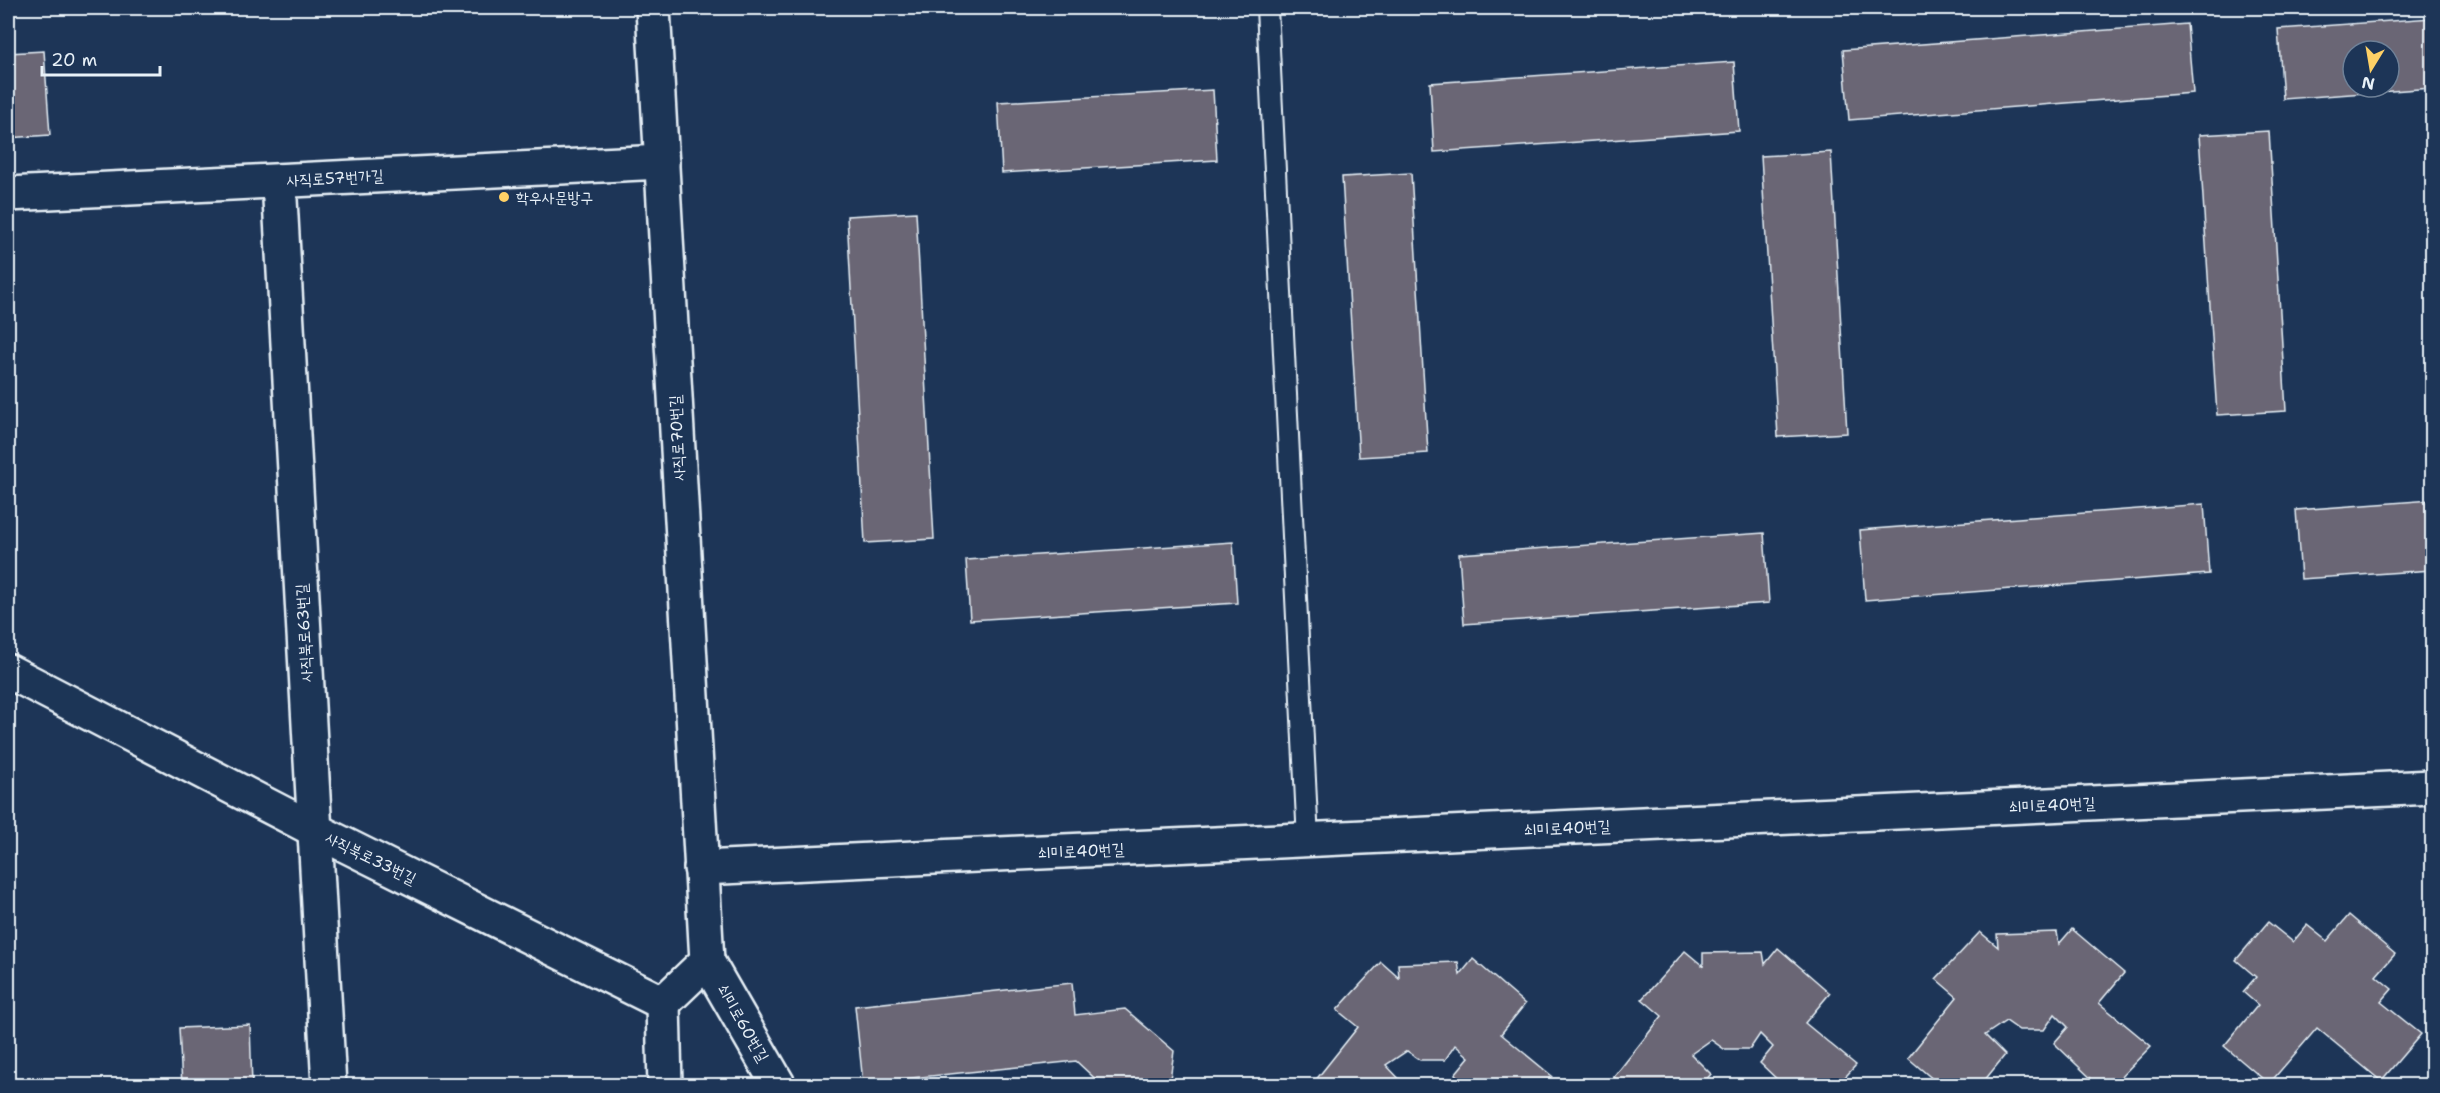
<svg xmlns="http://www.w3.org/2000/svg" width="2440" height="1093" viewBox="0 0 2440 1093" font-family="'Shantell Sans','Poor Story',sans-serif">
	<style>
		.building { fill: #6a6674; stroke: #e8f1f8; stroke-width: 1.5; fill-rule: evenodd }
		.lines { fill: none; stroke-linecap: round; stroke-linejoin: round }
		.lane-casing { stroke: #e8f1f8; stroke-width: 24 }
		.street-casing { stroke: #e8f1f8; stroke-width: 38 }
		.lane { stroke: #1d3557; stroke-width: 20 }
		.street { stroke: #1d3557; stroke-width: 33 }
		.poi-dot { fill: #ffd166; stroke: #1d3557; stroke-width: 2 }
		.labels { text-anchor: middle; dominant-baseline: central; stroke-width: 4.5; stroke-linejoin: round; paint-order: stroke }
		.street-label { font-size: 16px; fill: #e8f1f8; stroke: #1d3557 }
		.poi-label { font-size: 16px; fill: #e8f1f8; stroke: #1d3557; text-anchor: start }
	</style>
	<rect width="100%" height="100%" fill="#1d3557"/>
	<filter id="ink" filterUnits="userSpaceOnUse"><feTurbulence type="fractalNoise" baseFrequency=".0167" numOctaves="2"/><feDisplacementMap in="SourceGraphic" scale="12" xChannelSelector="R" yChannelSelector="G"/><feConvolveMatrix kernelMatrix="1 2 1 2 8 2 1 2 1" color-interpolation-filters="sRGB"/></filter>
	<g filter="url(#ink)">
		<g class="building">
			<path d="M 2432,18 L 2432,88 L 2283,99 L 2278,29 ZM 2353,51 L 2389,51 L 2389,87 L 2353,87 Z"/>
			<path d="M 2187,24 L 2193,93 L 1849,120 L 1843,50 Z"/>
			<path d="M 44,51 L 50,135 L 8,138 L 8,53 Z"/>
			<path d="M 1734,62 L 1739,131 L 1434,152 L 1430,83 Z"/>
			<path d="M 1213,90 L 1217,160 L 1002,173 L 998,102 Z"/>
			<path d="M 2269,131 L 2286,411 L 2217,415 L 2199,135 Z"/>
			<path d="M 1831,152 L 1847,433 L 1778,437 L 1761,156 Z"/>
			<path d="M 1411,173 L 1428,453 L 1359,457 L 1342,177 Z"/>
			<path d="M 916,212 L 934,539 L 865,543 L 847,216 Z"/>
			<path d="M 2432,500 L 2432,570 L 2301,579 L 2296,510 Z"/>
			<path d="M 2204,504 L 2209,574 L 1865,600 L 1860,530 Z"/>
			<path d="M 1764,533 L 1769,603 L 1464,624 L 1459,554 Z"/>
			<path d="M 1233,542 L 1237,603 L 970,620 L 966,560 Z"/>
			<path d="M 2349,915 L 2395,954 L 2376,976 L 2392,989 L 2381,1002 L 2421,1034 L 2381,1081 L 2317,1028 L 2269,1084 L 2224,1046 L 2258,1005 L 2243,992 L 2256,977 L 2236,960 L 2268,922 L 2293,942 L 2307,925 L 2327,941 Z"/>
			<path d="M 2072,929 L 2124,973 L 2099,1003 L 2151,1046 L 2112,1086 L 2099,1086 L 2054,1043 L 2068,1027 L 2055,1014 L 2044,1030 L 2019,1030 L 2006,1021 L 1985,1035 L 2005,1055 L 1980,1086 L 1941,1086 L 1908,1058 L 1957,997 L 1936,979 L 1980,932 L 1998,947 L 1997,934 L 2057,932 L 2059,944 Z"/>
			<path d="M 1778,948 L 1830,993 L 1805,1023 L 1856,1065 L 1837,1086 L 1784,1086 L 1760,1063 L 1773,1047 L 1760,1034 L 1750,1049 L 1724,1049 L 1711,1040 L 1691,1054 L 1711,1074 L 1701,1086 L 1623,1086 L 1614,1077 L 1662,1016 L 1642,999 L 1685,951 L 1703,966 L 1703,953 L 1763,952 L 1765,964 Z"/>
			<path d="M 1473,959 L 1525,1004 L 1501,1034 L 1552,1076 L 1542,1086 L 1467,1086 L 1455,1074 L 1469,1057 L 1455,1045 L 1445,1060 L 1420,1060 L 1407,1051 L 1386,1065 L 1406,1086 L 1311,1086 L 1358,1027 L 1337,1010 L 1381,962 L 1399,978 L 1398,964 L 1458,962 L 1460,975 Z"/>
			<path d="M 1072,983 L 1075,1015 L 1125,1009 L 1174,1051 L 1169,1086 L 1103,1086 L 1076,1061 L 863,1083 L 855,1006 Z"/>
			<path d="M 250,1025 L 252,1086 L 182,1086 L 179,1028 Z"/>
		</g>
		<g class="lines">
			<defs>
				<path id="lane" d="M 1267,8 L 1308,841"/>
				<g id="street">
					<path d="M 653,8 L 707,961 L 663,1003"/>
					<path d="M 279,181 L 329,1086"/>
					<path d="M 8,194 L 662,162"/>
					<path d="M 8,671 L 315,830 L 663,1003"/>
					<path d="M 701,868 L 2432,787"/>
					<path d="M 707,961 L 779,1086"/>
					<path d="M 663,1003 L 665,1086"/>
				</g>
			</defs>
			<use href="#lane" class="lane-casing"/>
			<use href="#street" class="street-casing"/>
			<use href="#lane" class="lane"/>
			<use href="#street" class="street"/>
		</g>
	</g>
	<circle class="poi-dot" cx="504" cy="197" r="6"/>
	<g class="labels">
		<g class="street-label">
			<text transform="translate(335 178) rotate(-3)">사직로57번가길</text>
			<text transform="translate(677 438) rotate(-93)">사직로70번길</text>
			<text transform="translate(304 633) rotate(-93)">사직북로63번길</text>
			<text transform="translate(2052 805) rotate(-3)">쇠미로40번길</text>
			<text transform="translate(1567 828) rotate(-3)">쇠미로40번길</text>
			<text transform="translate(1081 851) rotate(-3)">쇠미로40번길</text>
			<text transform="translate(371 858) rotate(26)">사직북로33번길</text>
			<text transform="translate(743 1023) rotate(60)">쇠미로60번길</text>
		</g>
		<g class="poi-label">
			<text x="516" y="197">학우사문방구</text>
		</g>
	</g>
	<rect width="2440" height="1093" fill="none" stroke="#1d3557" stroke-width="30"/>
	<rect x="15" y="15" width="2410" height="1063" fill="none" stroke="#e8f1f8" stroke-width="2" filter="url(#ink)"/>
	<g transform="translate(2371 69) rotate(191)"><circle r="28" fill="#1d3557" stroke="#6e8097" stroke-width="1.5"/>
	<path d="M0-4.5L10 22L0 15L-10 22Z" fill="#ffd166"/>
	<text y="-9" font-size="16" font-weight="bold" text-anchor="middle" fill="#e8f1f8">N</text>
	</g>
	<path d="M42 66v9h118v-9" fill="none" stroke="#e8f1f8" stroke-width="3"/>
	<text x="51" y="66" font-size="18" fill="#e8f1f8" stroke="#1d3557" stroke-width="4.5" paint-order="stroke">20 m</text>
</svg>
